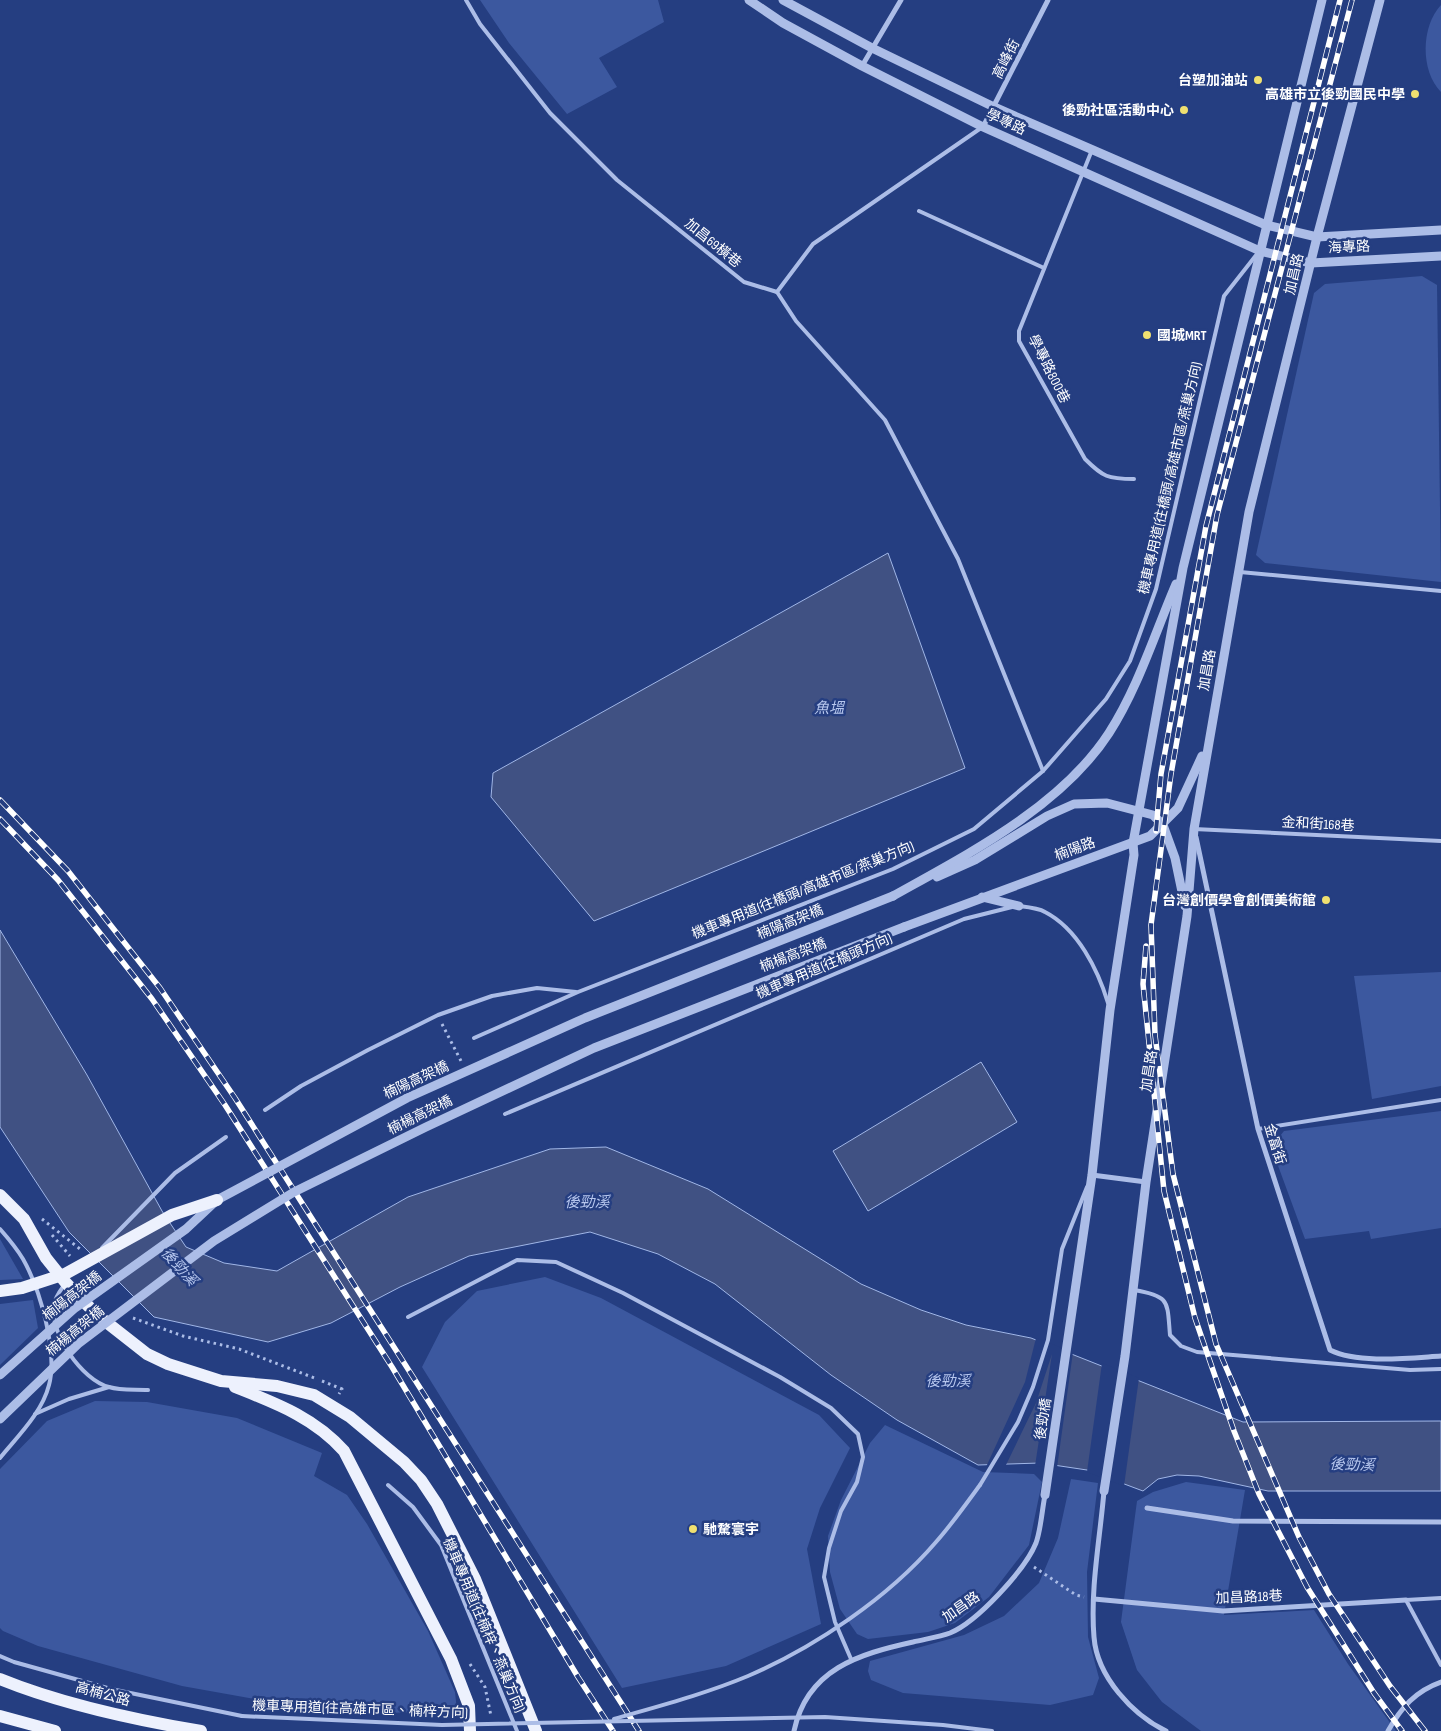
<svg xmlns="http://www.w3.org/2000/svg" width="1441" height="1731" viewBox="0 0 1441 1731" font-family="'Sofia Sans Condensed','Noto Sans TC',sans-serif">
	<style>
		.green { fill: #3c589f }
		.water { fill: #405183; stroke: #a0b6e7 }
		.pier { fill: #253e81 }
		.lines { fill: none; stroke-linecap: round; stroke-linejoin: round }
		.path { stroke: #acbde7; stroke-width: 3; stroke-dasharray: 2.5 4; stroke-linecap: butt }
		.service { stroke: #acbde7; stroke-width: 4 }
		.minor { stroke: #acbde7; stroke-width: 5 }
		.tertiary { stroke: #acbde7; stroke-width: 9 }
		.primary { stroke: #edf1fd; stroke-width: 12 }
		.rail-casing { stroke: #fff; stroke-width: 5.5 }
		.rail { stroke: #253e81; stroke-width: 4; stroke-dasharray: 11; stroke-linecap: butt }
		.service-bridge { stroke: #acbde7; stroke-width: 4 }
		.tertiary-bridge { stroke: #acbde7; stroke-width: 9 }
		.primary-bridge { stroke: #edf1fd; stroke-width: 12 }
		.poi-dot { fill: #f0e070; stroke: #253e81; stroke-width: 2 }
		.labels { text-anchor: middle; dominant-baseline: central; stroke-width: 5; stroke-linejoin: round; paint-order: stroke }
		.street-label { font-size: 14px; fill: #fff; stroke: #253e81 }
		.poi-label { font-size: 14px; font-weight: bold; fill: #fff; stroke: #253e81; text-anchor: end }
		.water-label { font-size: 15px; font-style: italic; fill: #b7c7ee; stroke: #253e81 }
	</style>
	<rect width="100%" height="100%" fill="#253e81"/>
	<g class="green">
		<path d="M 480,0 L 658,0 L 664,22 L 599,58 L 617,87 L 567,114 L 509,43 Z"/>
		<path d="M 1441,5 L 1441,92 C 1420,71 1421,26 1441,5 Z"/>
		<path d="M 1422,276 L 1437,285 L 1441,582 L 1265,563 L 1256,555 L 1314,293 L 1325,284 Z"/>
		<path d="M 1441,972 L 1441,1086 L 1372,1099 L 1354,976 Z"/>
		<path d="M 1441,1111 L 1441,1228 L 1371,1239 L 1369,1231 L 1305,1239 L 1273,1152 L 1276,1141 L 1284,1131 Z"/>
		<path d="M 0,1239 L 23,1279 L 0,1280 Z"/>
		<path d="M 545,1277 L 601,1298 L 819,1415 L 850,1448 L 820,1508 L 807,1549 L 821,1624 L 726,1666 L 622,1688 L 422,1367 L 445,1322 L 477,1291 Z"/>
		<path d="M 33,1300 L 38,1328 L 0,1365 L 0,1304 Z"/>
		<path d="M 95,1401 L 147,1402 L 237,1418 L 322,1453 L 314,1476 L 347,1495 L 367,1524 L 428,1631 L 455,1692 L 457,1711 L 385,1713 L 265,1701 L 182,1686 L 38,1646 L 3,1631 L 0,1628 L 0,1469 L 47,1421 Z"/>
		<path d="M 885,1425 L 983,1472 L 1034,1474 L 1042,1482 L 1029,1545 L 989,1597 L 955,1623 L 928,1632 L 868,1639 L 857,1634 L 840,1609 L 830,1572 L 828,1536 L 841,1500 L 870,1443 Z"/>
		<path d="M 1071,1479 L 1098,1483 L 1087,1572 L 1088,1637 L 1099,1678 L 1093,1695 L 1050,1705 L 903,1693 L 871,1680 L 868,1671 L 870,1661 L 964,1635 L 1004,1616 L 1039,1583 L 1058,1538 Z"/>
		<path d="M 1186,1482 L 1245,1490 L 1224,1615 L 1314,1610 L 1348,1664 L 1396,1731 L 1201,1731 L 1162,1702 L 1137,1670 L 1121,1622 L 1137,1501 L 1153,1492 Z"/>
	</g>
	<g class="water">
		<path d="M 888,553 L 965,768 L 594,921 L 491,797 L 493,773 Z"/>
		<path d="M 0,930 L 87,1075 L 162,1211 L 186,1247 L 224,1263 L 277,1271 L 408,1197 L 550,1149 L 606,1147 L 708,1189 L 861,1284 L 921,1310 L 966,1325 L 1031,1338 L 1243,1422 L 1441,1421 L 1441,1491 L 1268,1491 L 1199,1476 L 1177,1475 L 1158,1479 L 1143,1491 L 1087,1470 L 1040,1463 L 978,1465 L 897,1420 L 831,1375 L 715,1284 L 658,1254 L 590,1232 L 469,1256 L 400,1287 L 331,1323 L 268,1342 L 154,1317 L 69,1232 L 0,1127 Z"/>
		<path d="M 981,1062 L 1017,1122 L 868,1211 L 833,1151 Z"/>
	</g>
	<g class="pier">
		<path d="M 1036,1338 L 1073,1352 L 1057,1468 L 1035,1466 L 1052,1354 L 1036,1403 L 1005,1467 L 986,1467 L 1025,1382 Z"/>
		<path d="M 1102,1363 L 1139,1378 L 1124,1486 L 1087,1472 Z"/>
	</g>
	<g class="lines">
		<g class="path">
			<path d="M 442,1024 L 461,1061"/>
			<path d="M 42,1219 L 80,1249"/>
			<path d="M 52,1235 L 70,1256"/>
			<path d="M 133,1318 L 183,1336 L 239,1349 L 317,1379"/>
			<path d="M 322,1381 L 342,1389 L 339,1394"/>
			<path d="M 1034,1567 L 1076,1595 L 1084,1597"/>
			<path d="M 470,1664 L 485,1687 L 491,1716"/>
		</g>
		<g class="service">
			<path d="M 466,0 L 480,24 L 550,113 L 617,180 L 744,282 L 777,292"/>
			<path d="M 1092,150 L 1019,331 L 1019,341 L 1085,459 C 1103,477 1108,479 1134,479"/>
			<path d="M 919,211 L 1044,268"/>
			<path d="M 777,292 L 796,321 L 885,420 L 958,559 L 1043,771"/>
			<path d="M 777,292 L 813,244 L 981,128"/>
			<path d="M 1240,572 L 1441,591"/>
			<path d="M 1194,829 L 1441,841"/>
			<path d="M 1018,906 C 1026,907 1038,908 1045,912 C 1078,929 1098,970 1108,1003"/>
			<path d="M 474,1038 L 578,992 L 893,869 L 974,829 L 1043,771 L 1106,699 L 1130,661 L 1156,589 L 1224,296 L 1257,254"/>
			<path d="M 265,1110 L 301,1086 L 368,1050 L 438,1015 L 492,996 L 537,988 L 576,992"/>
			<path d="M 505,1114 L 964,919 L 1012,907"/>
			<path d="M 1258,1129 L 1441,1100"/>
			<path d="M 0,1229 C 8,1238 17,1249 23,1259 C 40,1289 58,1352 49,1385 C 42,1413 17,1437 0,1458"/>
			<path d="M 102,1248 L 175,1173 L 226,1137"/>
			<path d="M 65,1284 C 60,1291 55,1297 54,1305 C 49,1333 82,1380 109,1387 C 121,1391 136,1389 148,1390"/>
			<path d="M 1134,1290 C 1171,1296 1167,1302 1170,1335 L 1181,1346 L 1197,1352 L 1410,1370 L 1441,1369"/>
			<path d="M 408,1317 L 517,1260 L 556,1262 L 623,1293 L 780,1377 L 831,1408 L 858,1434 L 863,1457 L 857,1482 L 841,1511 L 829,1548 L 824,1577 L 835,1622 L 851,1659"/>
			<path d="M 35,1414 L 69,1399 L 109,1387"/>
			<path d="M 388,1485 L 413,1507 L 441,1545 L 517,1731"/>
			<path d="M 980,1485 L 1018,1422 L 1033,1387 L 1048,1340 L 1062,1249 L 1087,1187"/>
			<path d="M 1441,1598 L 1406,1600 L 1441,1665"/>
			<path d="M 0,1656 L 14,1662 L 111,1689 L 242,1716"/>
		</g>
		<g class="minor">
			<path d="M 862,66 L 901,0"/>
			<path d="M 983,127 L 1048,0"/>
			<path d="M 1196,837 L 1258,1129 L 1330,1350 C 1358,1364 1409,1358 1441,1356"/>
			<path d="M 1092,1175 L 1146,1182"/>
			<path d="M 1104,1491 C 1100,1539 1090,1589 1094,1637 C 1097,1677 1133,1715 1166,1731"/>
			<path d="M 1147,1508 L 1233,1521 L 1441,1522"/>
			<path d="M 1094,1599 L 1223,1611 L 1406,1600"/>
			<path d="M 794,1731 C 807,1669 859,1654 913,1642 C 925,1639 939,1637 950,1633 C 977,1622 1025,1570 1036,1543 C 1041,1529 1042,1510 1045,1495"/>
			<path d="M 1388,1731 C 1401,1708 1415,1691 1441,1682"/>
		</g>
		<g class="tertiary">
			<path d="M 749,0 L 783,23 L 862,66 L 983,127 L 1260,251 L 1311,263 L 1441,256"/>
			<path d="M 783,0 L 872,48 L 994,107 L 1266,225 L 1317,237 L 1441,230"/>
			<path d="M 937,877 L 975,860 L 1047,816 L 1074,804 L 1107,803 L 1153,815 L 1163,825 L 1175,858 L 1185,906"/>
			<path d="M 893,896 C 968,854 1061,807 1109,733 C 1138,688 1155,633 1176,584"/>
			<path d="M 982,897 L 1019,906"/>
			<path d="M 904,927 L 1150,836 L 1178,808 L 1202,756"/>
			<path d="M 1104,1491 L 1125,1356 L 1146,1182 L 1187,916 L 1194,829 L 1249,512 L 1317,237 L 1380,0"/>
			<path d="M 1045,1495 L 1092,1175 L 1110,1010 L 1134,855 L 1133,843 L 1183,568 L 1322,0"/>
		</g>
		<g class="primary">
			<path d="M 0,1195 L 24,1219 L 46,1258 L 66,1283 L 96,1314 L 147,1354 L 168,1364 L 221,1381 L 277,1386 L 314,1395 L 350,1417 L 404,1462 L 421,1480 L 437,1504 L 475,1579 L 536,1731"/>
			<path d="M 235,1387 C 275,1403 314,1417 344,1451 L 451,1659 L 469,1706 L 470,1731"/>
			<path d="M 0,1679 C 61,1704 136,1720 201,1731"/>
			<path d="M 0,1716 L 55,1731"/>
		</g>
		<defs>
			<g id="rail">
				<path d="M 1352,0 L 1217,515 L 1171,774 L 1151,925 L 1155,1035 L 1173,1174 L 1216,1344 L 1299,1537 L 1329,1594 L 1390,1686 L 1425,1731"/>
				<path d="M 0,800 L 68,871 L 160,988 L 235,1098 L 639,1731"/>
				<path d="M 0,819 L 58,880 L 152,999 L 225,1105 L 392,1367 L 578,1677 L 613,1731"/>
				<path d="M 1156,831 L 1161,774 L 1206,526 L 1340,0"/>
				<path d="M 1146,946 L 1143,984 L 1164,1191 L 1195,1318 L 1234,1431 L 1259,1494 L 1307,1587 L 1374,1693 L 1402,1731"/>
			</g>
		</defs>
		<use href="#rail" class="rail-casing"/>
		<use href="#rail" class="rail"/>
		<g class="service-bridge">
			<path d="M 242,1716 L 442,1725 L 825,1717 L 943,1725 L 992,1731"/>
			<path d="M 614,1719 C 659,1706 705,1694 748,1676 C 815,1647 888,1598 936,1542 C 952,1524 966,1504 980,1485"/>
		</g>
		<g class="tertiary-bridge">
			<path d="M 0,1375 L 75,1308 L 186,1229 L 217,1200 L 407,1098 L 585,1018 L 893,896"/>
			<path d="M 0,1419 L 78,1344 L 214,1241 L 294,1192 L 426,1127 L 594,1048 L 904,927"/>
		</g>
		<path class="primary-bridge" d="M 0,1291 L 22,1288 L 65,1274 L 172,1215 L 217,1200"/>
	</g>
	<g class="poi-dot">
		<circle cx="1258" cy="80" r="5"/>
		<circle cx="1415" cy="94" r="5"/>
		<circle cx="1184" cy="110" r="5"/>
		<circle cx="1147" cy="335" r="5"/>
		<circle cx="1326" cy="900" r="5"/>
		<circle cx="693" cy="1529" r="5"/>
	</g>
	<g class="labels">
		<g class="street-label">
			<text transform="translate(1006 59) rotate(-63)">高峰街</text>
			<text transform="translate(1006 122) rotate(25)">學專路</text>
			<text transform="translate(713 243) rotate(39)">加昌69橫巷</text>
			<text transform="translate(1349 247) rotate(-3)">海專路</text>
			<text transform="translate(1294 274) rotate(-77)">加昌路</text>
			<text transform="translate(1049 369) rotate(63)">學專路800巷</text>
			<text transform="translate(1170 478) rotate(-77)">機車專用道(往橋頭/高雄市區/燕巢方向)</text>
			<text transform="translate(1207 670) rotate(-80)">加昌路</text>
			<text transform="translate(1318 824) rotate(3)">金和街168巷</text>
			<text transform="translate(1075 849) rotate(-20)">楠陽路</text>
			<text transform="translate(803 890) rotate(-22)">機車專用道(往橋頭/高雄市區/燕巢方向)</text>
			<text transform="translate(790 922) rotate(-22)">楠陽高架橋</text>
			<text transform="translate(793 955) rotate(-21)">楠楊高架橋</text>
			<text transform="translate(824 966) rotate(-23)">機車專用道(往橋頭方向)</text>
			<text transform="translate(1149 1071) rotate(-81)">加昌路</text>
			<text transform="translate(416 1080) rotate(-25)">楠陽高架橋</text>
			<text transform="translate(420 1115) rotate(-26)">楠楊高架橋</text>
			<text transform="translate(1275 1144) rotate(73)">金富街</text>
			<text transform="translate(72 1296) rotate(-38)">楠陽高架橋</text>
			<text transform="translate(75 1331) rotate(-39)">楠楊高架橋</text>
			<text transform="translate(1043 1419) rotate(-81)">後勁橋</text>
			<text transform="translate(1249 1597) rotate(-2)">加昌路18巷</text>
			<text transform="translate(961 1607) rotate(-35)">加昌路</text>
			<text transform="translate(484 1625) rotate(67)">機車專用道(往楠梓、燕巢方向)</text>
			<text transform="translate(103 1694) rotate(15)">高楠公路</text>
			<text transform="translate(360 1709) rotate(2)">機車專用道(往高雄市區、楠梓方向)</text>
		</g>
		<g class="poi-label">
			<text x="1248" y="80">台塑加油站</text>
			<text x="1405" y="94">高雄市立後勁國民中學</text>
			<text x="1174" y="110">後勁社區活動中心</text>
			<text x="1157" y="335" text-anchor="start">國城MRT</text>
			<text x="1316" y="900">台灣創價學會創價美術館</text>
			<text x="703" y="1529" text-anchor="start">馳騖寰宇</text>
		</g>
		<g class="water-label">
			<text x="829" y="708">魚塭</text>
			<text x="587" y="1202">後勁溪</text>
			<text transform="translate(179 1267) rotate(48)">後勁溪</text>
			<text x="948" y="1381">後勁溪</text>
			<text transform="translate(1352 1465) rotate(2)">後勁溪</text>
		</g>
	</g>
</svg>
